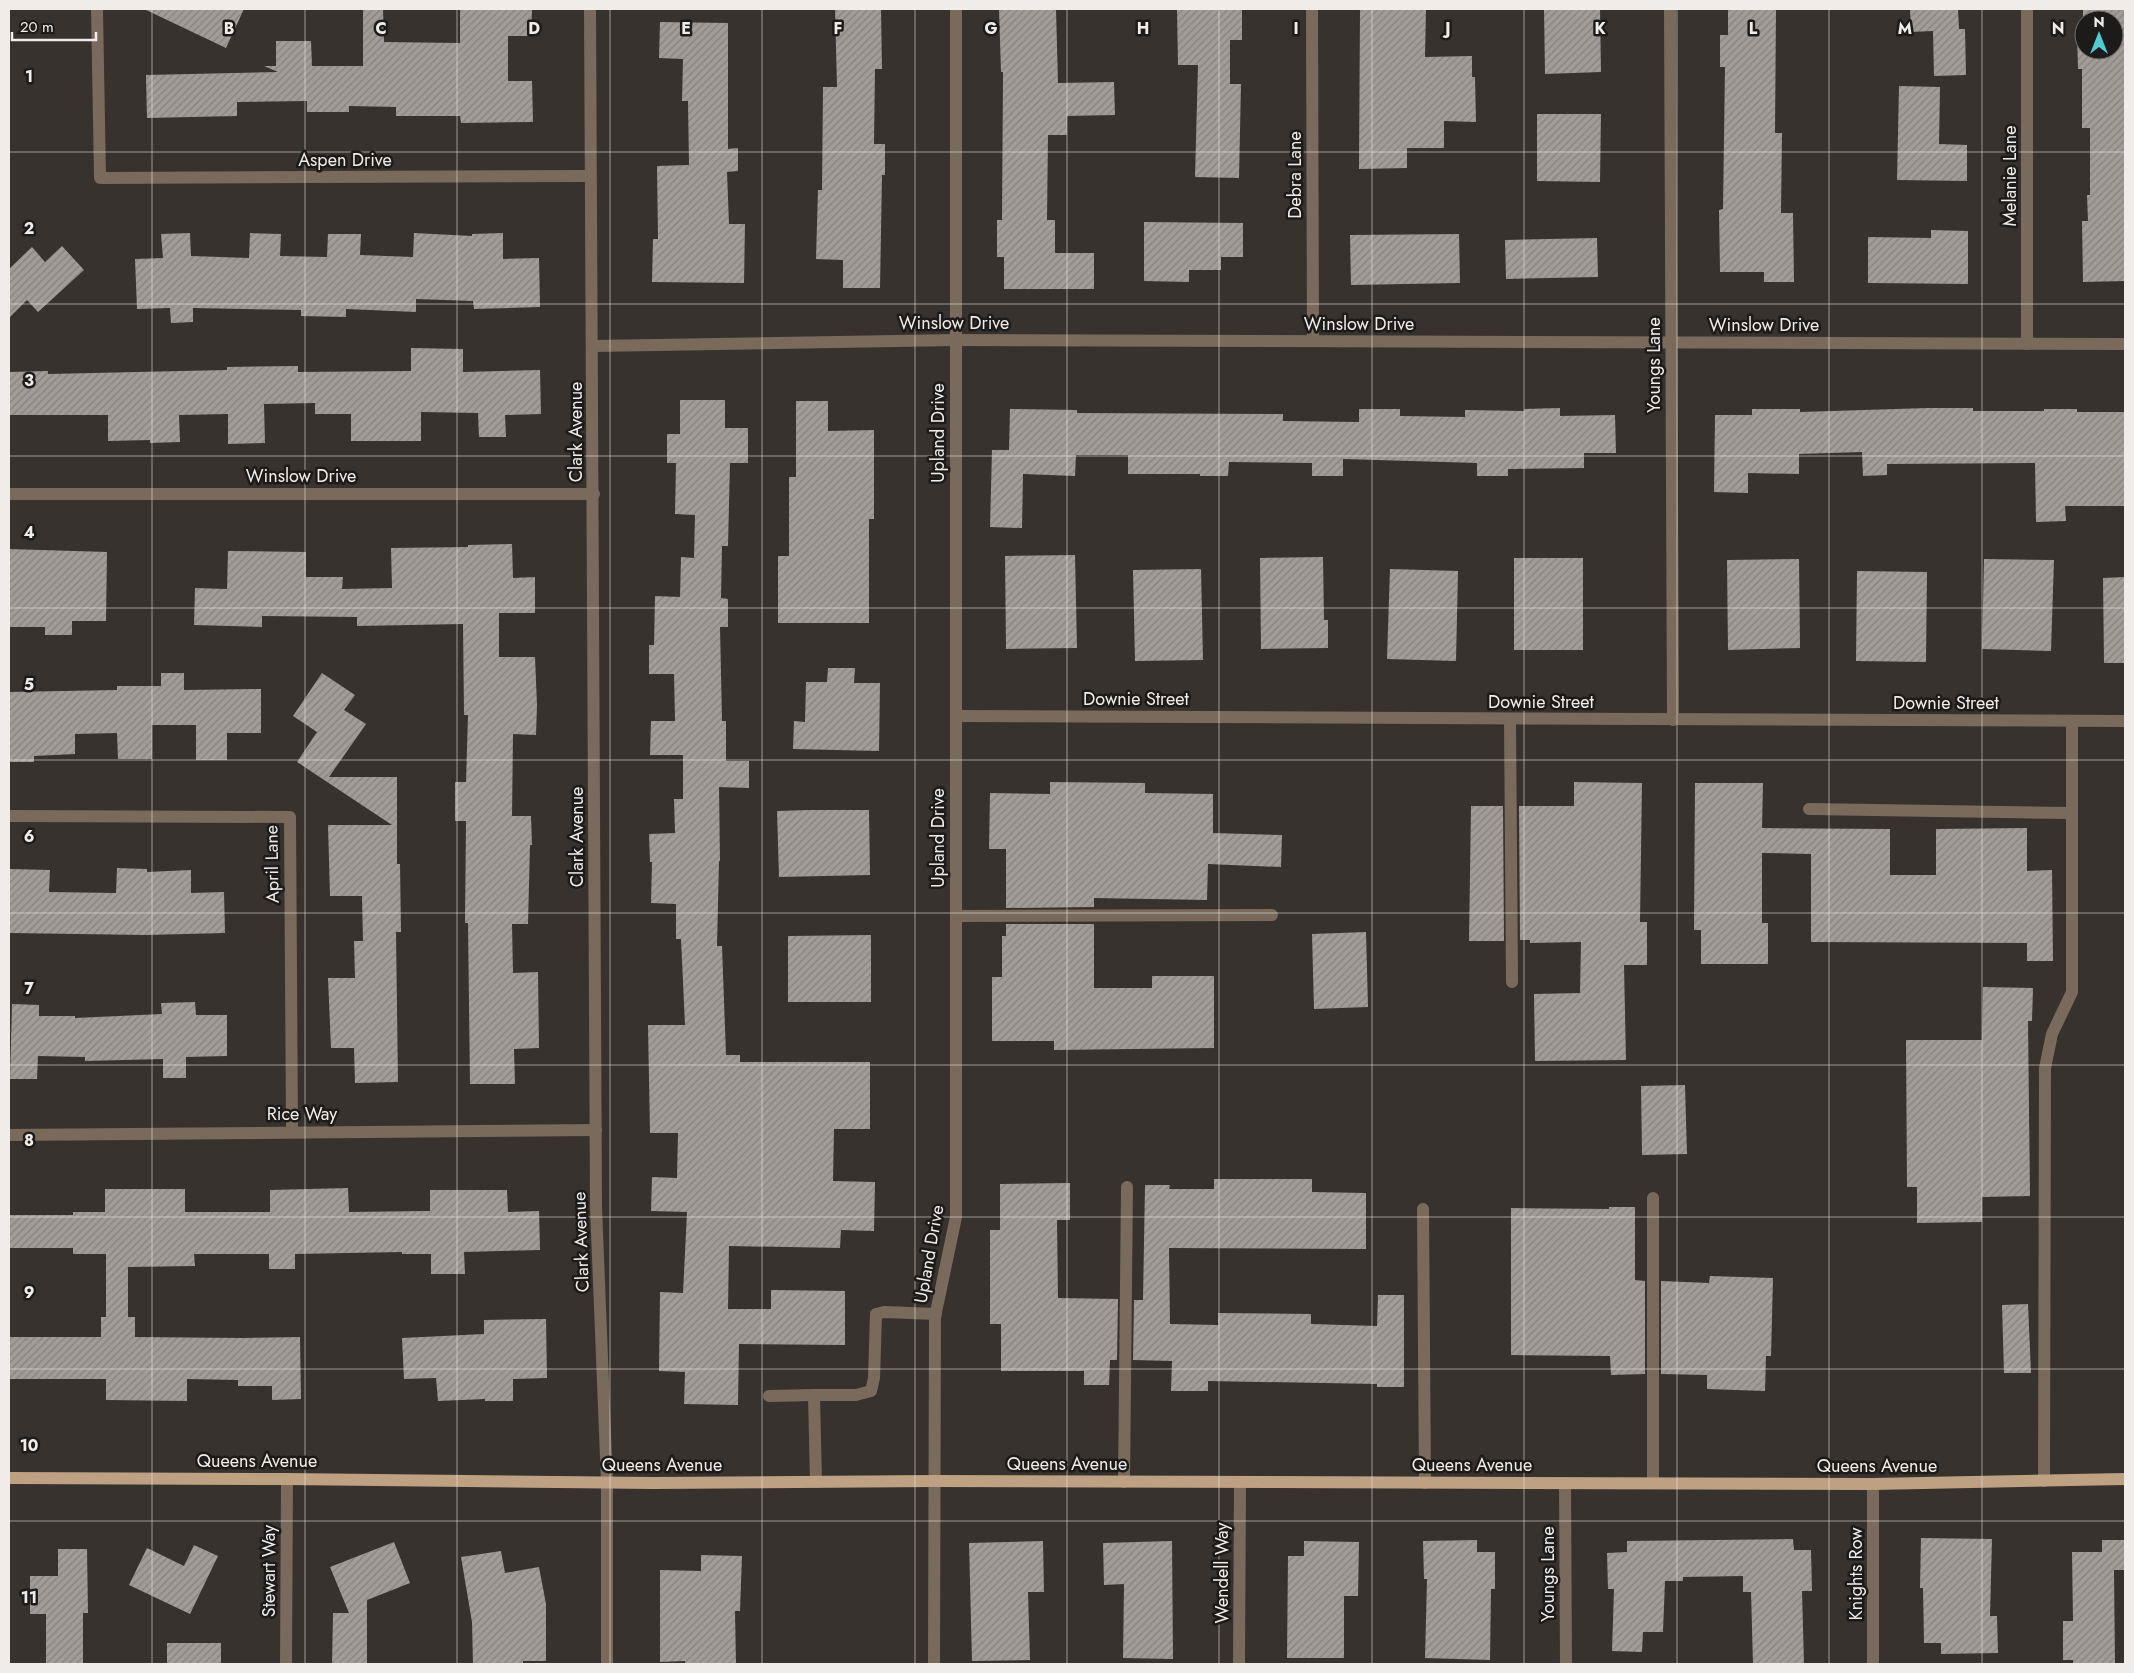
<svg xmlns="http://www.w3.org/2000/svg" width="2134" height="1673" viewBox="0 0 2134 1673" font-family="Jost,sans-serif">
	<style>
		.building { fill: url(#building-hatch); fill-rule: evenodd }
		.lines { fill: none; stroke-linecap: round; stroke-linejoin: round }
		.minor { stroke: #796a5c; stroke-width: 12 }
		.major { stroke: #bea083; stroke-width: 12 }
		.grid { fill: none; stroke: #efecea; stroke-width: 1; stroke-opacity: 0.55 }
		.labels { text-anchor: middle; dominant-baseline: central; stroke-width: 5; stroke-linejoin: round; paint-order: stroke }
		.street-label { font-size: 18px; fill: #efecea; stroke: #1d1b19 }
		.grid-label { font-size: 16px; text-anchor: middle; font-weight: bold; fill: #efecea; stroke: #1d1b19; stroke-width: 5; stroke-linejoin: round; paint-order: stroke }
	</style>
	<defs>
		<pattern id="building-hatch" width="6" height="6" patternUnits="userSpaceOnUse" patternTransform="scale(1.25)"><rect width="6" height="6" fill="#a29c97"/><path d="M-1 1l2-2M0 6l6-6M5 7l2-2" fill="none" stroke="#87827f"/></pattern>
	</defs>
	<rect width="100%" height="100%" fill="#37322e"/>
	<g class="building">
		<path d="M 144,9 L 244,9 L 226,48 Z"/>
		<path d="M 363,9 L 383,9 L 384,42 L 460,43 L 460,9 L 532,9 L 531,36 L 508,36 L 508,81 L 532,81 L 533,122 L 461,123 L 460,116 L 396,116 L 396,107 L 349,106 L 349,112 L 307,112 L 307,101 L 237,102 L 237,116 L 147,118 L 146,75 L 278,72 L 264,66 L 276,66 L 276,41 L 311,41 L 312,66 L 363,66 Z"/>
		<path d="M 835,9 L 881,9 L 882,69 L 875,69 L 874,144 L 885,144 L 885,175 L 882,175 L 880,288 L 843,288 L 843,260 L 816,259 L 818,190 L 822,190 L 823,87 L 837,87 Z"/>
		<path d="M 999,9 L 1056,9 L 1058,83 L 1114,82 L 1115,115 L 1067,116 L 1067,135 L 1048,135 L 1047,220 L 1055,220 L 1055,253 L 1094,253 L 1094,289 L 1004,289 L 1004,257 L 997,257 L 997,220 L 1002,220 L 1003,72 L 1001,72 Z"/>
		<path d="M 1199,9 L 1242,9 L 1242,40 L 1230,40 L 1230,84 L 1241,84 L 1239,178 L 1195,177 L 1198,65 L 1178,65 L 1177,10 Z"/>
		<path d="M 1360,9 L 1426,9 L 1425,57 L 1472,56 L 1472,77 L 1475,77 L 1476,122 L 1444,121 L 1444,148 L 1407,148 L 1407,168 L 1359,169 Z"/>
		<path d="M 1544,9 L 1600,9 L 1601,72 L 1545,74 Z"/>
		<path d="M 1728,9 L 1776,9 L 1775,133 L 1782,133 L 1781,213 L 1793,213 L 1794,282 L 1764,282 L 1764,272 L 1720,272 L 1719,210 L 1723,209 L 1725,67 L 1720,67 L 1720,35 L 1728,35 Z"/>
		<path d="M 1910,9 L 1958,9 L 1959,29 L 1965,29 L 1966,75 L 1934,76 L 1933,31 L 1911,32 Z"/>
		<path d="M 2083,9 L 2125,9 L 2125,281 L 2083,282 L 2082,221 L 2088,221 L 2087,195 L 2090,195 L 2090,128 L 2082,128 L 2082,69 L 2078,69 L 2077,35 L 2083,35 ZM 2084,20 L 2114,20 L 2114,50 L 2084,50 Z"/>
		<path d="M 660,22 L 728,23 L 728,149 L 738,148 L 738,171 L 727,172 L 729,224 L 745,224 L 744,283 L 652,282 L 653,239 L 658,239 L 657,166 L 689,165 L 688,101 L 682,101 L 683,59 L 659,58 Z"/>
		<path d="M 1899,86 L 1940,87 L 1939,144 L 1967,145 L 1967,181 L 1897,180 Z"/>
		<path d="M 1537,114 L 1601,114 L 1600,182 L 1537,181 Z"/>
		<path d="M 1144,222 L 1243,223 L 1243,257 L 1221,257 L 1221,270 L 1189,270 L 1189,282 L 1144,281 Z"/>
		<path d="M 1931,230 L 1968,231 L 1968,284 L 1868,283 L 1868,237 L 1931,238 Z"/>
		<path d="M 190,233 L 191,256 L 249,258 L 250,233 L 281,234 L 280,256 L 327,257 L 328,234 L 361,234 L 360,255 L 413,257 L 414,233 L 472,236 L 472,234 L 503,233 L 503,259 L 539,258 L 540,307 L 474,309 L 473,301 L 416,299 L 416,312 L 346,309 L 346,317 L 301,316 L 301,310 L 193,308 L 193,322 L 171,323 L 170,308 L 137,309 L 135,259 L 163,258 L 161,234 Z"/>
		<path d="M 1459,234 L 1460,283 L 1351,285 L 1350,235 Z"/>
		<path d="M 1597,238 L 1598,277 L 1506,279 L 1505,240 Z"/>
		<path d="M 62,246 L 84,270 L 38,312 L 27,300 L 9,318 L 9,269 L 32,247 L 45,262 Z"/>
		<path d="M 411,348 L 463,349 L 463,372 L 540,370 L 541,414 L 505,415 L 506,437 L 479,437 L 478,413 L 421,412 L 421,441 L 351,441 L 351,414 L 315,414 L 315,403 L 264,404 L 265,443 L 228,444 L 228,414 L 179,415 L 180,442 L 150,443 L 150,440 L 108,441 L 108,415 L 9,415 L 9,372 L 48,371 L 48,374 L 137,372 L 227,370 L 227,367 L 298,366 L 298,372 L 411,371 Z"/>
		<path d="M 680,400 L 725,400 L 725,428 L 748,428 L 748,463 L 730,463 L 728,546 L 722,546 L 721,598 L 728,599 L 728,627 L 720,627 L 722,721 L 726,721 L 726,761 L 749,761 L 749,788 L 719,787 L 720,861 L 719,861 L 717,946 L 722,946 L 726,1055 L 740,1055 L 740,1062 L 870,1062 L 870,1129 L 834,1129 L 833,1181 L 875,1182 L 874,1231 L 841,1230 L 840,1248 L 729,1246 L 728,1309 L 771,1309 L 771,1290 L 845,1291 L 845,1345 L 739,1344 L 738,1405 L 684,1404 L 685,1372 L 659,1371 L 660,1292 L 683,1293 L 687,1212 L 651,1211 L 652,1177 L 677,1178 L 678,1133 L 650,1133 L 648,1025 L 685,1025 L 681,939 L 676,939 L 676,904 L 651,903 L 652,862 L 650,862 L 649,834 L 675,833 L 674,799 L 683,799 L 683,755 L 650,755 L 651,721 L 675,721 L 674,674 L 649,674 L 649,645 L 654,645 L 655,596 L 680,597 L 681,557 L 694,558 L 695,515 L 675,514 L 676,463 L 667,463 L 667,434 L 680,434 Z"/>
		<path d="M 796,401 L 828,401 L 828,431 L 874,430 L 874,519 L 869,519 L 869,623 L 778,623 L 778,556 L 789,556 L 789,477 L 796,477 Z"/>
		<path d="M 1560,408 L 1560,416 L 1615,415 L 1616,453 L 1584,453 L 1584,468 L 1508,469 L 1508,476 L 1477,476 L 1477,463 L 1343,459 L 1343,476 L 1312,476 L 1312,463 L 1229,462 L 1228,476 L 1200,476 L 1200,474 L 1128,474 L 1128,455 L 1076,455 L 1075,476 L 1023,474 L 1022,528 L 990,527 L 992,450 L 1009,450 L 1010,409 L 1077,410 L 1077,413 L 1283,414 L 1283,421 L 1359,422 L 1359,409 L 1400,409 L 1400,416 L 1465,417 L 1465,410 L 1524,411 L 1524,409 Z"/>
		<path d="M 1928,408 L 1973,408 L 1973,411 L 2044,411 L 2044,409 L 2077,409 L 2077,412 L 2125,412 L 2125,506 L 2065,506 L 2066,521 L 2036,522 L 2035,463 L 1887,464 L 1887,475 L 1863,476 L 1862,452 L 1799,454 L 1799,474 L 1748,473 L 1748,493 L 1714,492 L 1715,415 L 1752,415 L 1752,409 L 1800,409 L 1800,412 Z"/>
		<path d="M 512,544 L 513,578 L 535,577 L 535,613 L 499,613 L 499,657 L 535,657 L 537,705 L 536,735 L 513,734 L 512,816 L 531,816 L 532,845 L 530,845 L 528,924 L 512,924 L 513,973 L 538,972 L 539,1048 L 514,1049 L 515,1084 L 470,1084 L 468,923 L 465,923 L 466,821 L 455,821 L 455,782 L 466,782 L 468,715 L 464,715 L 463,624 L 357,626 L 357,617 L 262,616 L 262,627 L 194,625 L 195,588 L 227,589 L 228,551 L 306,552 L 306,577 L 343,577 L 342,589 L 392,588 L 391,548 L 468,547 L 468,545 Z"/>
		<path d="M 9,549 L 107,552 L 106,621 L 72,621 L 72,635 L 45,635 L 45,627 L 9,627 Z"/>
		<path d="M 1075,555 L 1077,648 L 1006,649 L 1005,556 Z"/>
		<path d="M 1323,557 L 1324,620 L 1328,620 L 1328,648 L 1261,649 L 1260,558 Z"/>
		<rect x="1514" y="558" width="69" height="92"/>
		<path d="M 1799,559 L 1800,648 L 1728,650 L 1727,560 Z"/>
		<path d="M 1984,559 L 2054,560 L 2051,651 L 1982,649 Z"/>
		<path d="M 1201,569 L 1203,660 L 1135,661 L 1133,570 Z"/>
		<path d="M 1390,569 L 1458,571 L 1456,661 L 1387,659 Z"/>
		<path d="M 1857,571 L 1927,572 L 1926,662 L 1856,661 Z"/>
		<path d="M 2125,577 L 2125,663 L 2104,663 L 2103,578 Z"/>
		<path d="M 828,668 L 855,668 L 854,683 L 880,683 L 879,751 L 793,749 L 794,721 L 805,722 L 806,682 L 827,682 Z"/>
		<path d="M 161,673 L 184,673 L 184,690 L 261,689 L 261,733 L 227,733 L 227,760 L 196,760 L 196,725 L 152,725 L 152,759 L 118,759 L 117,733 L 75,734 L 75,754 L 34,756 L 34,762 L 9,762 L 9,692 L 117,690 L 117,686 L 161,686 Z"/>
		<path d="M 322,673 L 355,695 L 344,710 L 366,724 L 329,777 L 397,777 L 397,864 L 400,864 L 401,932 L 396,932 L 398,1082 L 355,1083 L 354,1048 L 331,1048 L 328,978 L 355,978 L 354,941 L 363,941 L 362,896 L 330,896 L 328,825 L 392,825 L 297,762 L 317,732 L 293,716 Z"/>
		<path d="M 1050,782 L 1145,783 L 1145,793 L 1213,794 L 1213,833 L 1282,835 L 1281,867 L 1208,864 L 1207,900 L 1094,898 L 1094,907 L 1006,908 L 1006,849 L 989,849 L 990,793 L 1050,794 Z"/>
		<path d="M 1574,782 L 1642,783 L 1640,922 L 1647,922 L 1647,965 L 1624,965 L 1626,1060 L 1535,1061 L 1534,994 L 1580,993 L 1581,942 L 1530,943 L 1530,940 L 1520,940 L 1519,806 L 1574,806 Z"/>
		<path d="M 1695,783 L 1763,783 L 1762,828 L 1890,829 L 1890,875 L 1936,875 L 1936,829 L 2027,828 L 2027,871 L 2052,870 L 2053,961 L 2027,961 L 2027,943 L 1811,942 L 1811,854 L 1762,853 L 1762,923 L 1768,923 L 1768,964 L 1701,964 L 1701,930 L 1694,930 Z"/>
		<path d="M 1471,806 L 1503,806 L 1504,941 L 1469,941 Z"/>
		<path d="M 809,810 L 869,810 L 870,875 L 779,877 L 777,811 Z"/>
		<path d="M 117,868 L 147,869 L 147,872 L 191,870 L 191,893 L 224,892 L 225,933 L 146,935 L 9,933 L 10,869 L 50,870 L 49,892 L 116,893 Z"/>
		<path d="M 1006,924 L 1094,924 L 1094,988 L 1152,988 L 1152,976 L 1214,976 L 1214,1048 L 1054,1050 L 1054,1041 L 992,1041 L 992,977 L 1002,977 L 1002,936 L 1006,936 Z"/>
		<path d="M 1366,932 L 1368,1007 L 1314,1009 L 1312,934 Z"/>
		<path d="M 871,935 L 871,1002 L 788,1002 L 788,936 Z"/>
		<path d="M 1983,987 L 2033,988 L 2032,1021 L 2028,1021 L 2030,1196 L 1982,1197 L 1982,1222 L 1917,1223 L 1917,1187 L 1907,1187 L 1906,1040 L 1982,1040 Z"/>
		<path d="M 195,1002 L 196,1015 L 227,1015 L 227,1056 L 186,1057 L 186,1078 L 163,1078 L 163,1059 L 85,1061 L 85,1057 L 38,1056 L 37,1079 L 10,1079 L 12,1004 L 39,1005 L 39,1016 L 75,1016 L 75,1018 L 162,1014 L 161,1003 Z"/>
		<path d="M 1685,1085 L 1687,1154 L 1642,1155 L 1641,1086 Z"/>
		<path d="M 1214,1179 L 1312,1179 L 1312,1192 L 1366,1193 L 1366,1249 L 1169,1248 L 1170,1324 L 1218,1325 L 1218,1313 L 1311,1314 L 1311,1324 L 1377,1326 L 1378,1295 L 1404,1295 L 1404,1387 L 1377,1387 L 1377,1384 L 1208,1381 L 1208,1391 L 1171,1391 L 1172,1361 L 1133,1360 L 1134,1300 L 1143,1300 L 1145,1185 L 1170,1185 L 1169,1189 L 1214,1189 Z"/>
		<path d="M 1070,1183 L 1070,1220 L 1057,1220 L 1058,1298 L 1118,1299 L 1117,1360 L 1110,1360 L 1109,1385 L 1084,1385 L 1084,1371 L 1001,1371 L 1001,1324 L 990,1324 L 990,1230 L 1000,1230 L 1000,1184 Z"/>
		<path d="M 348,1188 L 349,1212 L 430,1211 L 430,1190 L 507,1190 L 508,1212 L 539,1211 L 540,1250 L 464,1252 L 465,1274 L 431,1274 L 431,1254 L 402,1254 L 402,1252 L 295,1254 L 295,1269 L 269,1269 L 269,1254 L 194,1254 L 195,1266 L 128,1267 L 128,1317 L 135,1317 L 135,1337 L 243,1338 L 300,1337 L 301,1399 L 272,1400 L 272,1386 L 238,1386 L 238,1380 L 187,1379 L 187,1401 L 106,1400 L 106,1379 L 9,1379 L 9,1337 L 101,1337 L 101,1317 L 106,1317 L 106,1254 L 73,1254 L 73,1248 L 9,1248 L 9,1215 L 73,1215 L 73,1212 L 105,1212 L 105,1189 L 185,1189 L 185,1212 L 270,1212 L 270,1190 Z"/>
		<path d="M 1609,1207 L 1635,1207 L 1635,1280 L 1645,1281 L 1645,1374 L 1611,1375 L 1610,1356 L 1511,1355 L 1511,1208 L 1609,1209 Z"/>
		<path d="M 1710,1276 L 1773,1278 L 1771,1356 L 1766,1356 L 1765,1391 L 1707,1389 L 1707,1375 L 1661,1374 L 1661,1281 L 1709,1283 Z"/>
		<path d="M 2028,1304 L 2031,1373 L 2004,1373 L 2002,1305 Z"/>
		<path d="M 546,1319 L 547,1378 L 513,1379 L 513,1401 L 485,1401 L 485,1399 L 438,1401 L 436,1378 L 404,1379 L 402,1338 L 484,1334 L 484,1320 Z"/>
		<path d="M 1921,1538 L 1992,1539 L 1990,1616 L 1997,1616 L 1998,1653 L 1941,1654 L 1941,1643 L 1924,1643 L 1923,1588 L 1920,1588 Z"/>
		<path d="M 1793,1539 L 1794,1550 L 1811,1550 L 1812,1591 L 1802,1591 L 1804,1664 L 1753,1664 L 1751,1592 L 1743,1592 L 1743,1576 L 1683,1577 L 1683,1581 L 1665,1581 L 1663,1632 L 1643,1632 L 1642,1652 L 1612,1651 L 1614,1589 L 1608,1589 L 1607,1553 L 1627,1552 L 1627,1541 Z"/>
		<path d="M 1477,1540 L 1477,1552 L 1495,1552 L 1495,1589 L 1491,1589 L 1490,1660 L 1425,1658 L 1427,1579 L 1424,1579 L 1423,1541 Z"/>
		<path d="M 2102,1540 L 2125,1540 L 2125,1570 L 2114,1570 L 2115,1664 L 2073,1664 L 2073,1660 L 2063,1660 L 2063,1621 L 2073,1621 L 2072,1552 L 2102,1552 Z"/>
		<path d="M 1043,1541 L 1044,1592 L 1028,1592 L 1030,1660 L 972,1661 L 969,1543 Z"/>
		<path d="M 1172,1541 L 1173,1659 L 1123,1658 L 1124,1584 L 1104,1585 L 1103,1543 Z"/>
		<path d="M 1304,1541 L 1359,1542 L 1358,1596 L 1344,1596 L 1344,1658 L 1287,1658 L 1288,1556 L 1304,1556 Z"/>
		<path d="M 394,1542 L 410,1583 L 367,1600 L 367,1664 L 332,1664 L 333,1613 L 349,1613 L 330,1567 Z"/>
		<path d="M 194,1545 L 218,1556 L 190,1614 L 129,1585 L 147,1548 L 184,1566 Z"/>
		<path d="M 58,1549 L 87,1549 L 88,1613 L 83,1613 L 83,1664 L 46,1664 L 46,1614 L 30,1614 L 30,1576 L 58,1576 Z"/>
		<path d="M 501,1551 L 505,1573 L 539,1567 L 546,1604 L 546,1661 L 523,1661 L 523,1664 L 473,1664 L 472,1622 L 461,1557 Z"/>
		<path d="M 701,1555 L 742,1556 L 740,1611 L 735,1611 L 736,1664 L 685,1664 L 685,1661 L 660,1662 L 660,1570 L 701,1571 Z"/>
		<rect x="167" y="1643" width="54" height="21"/>
	</g>
	<g class="lines">
		<g class="minor">
			<path d="M 97,9 L 100,178 L 590,176"/>
			<path d="M 590,9 L 596,1207 L 607,1483 L 607,1664"/>
			<path d="M 1312,9 L 1313,341"/>
			<path d="M 1670,9 L 1673,720"/>
			<path d="M 2027,9 L 2027,344"/>
			<path d="M 593,346 L 956,340 L 2125,344"/>
			<path d="M 9,494 L 594,494"/>
			<path d="M 956,716 L 2125,721"/>
			<path d="M 1510,719 L 1512,982"/>
			<path d="M 1809,809 L 2072,813"/>
			<path d="M 9,816 L 290,817 L 292,1131"/>
			<path d="M 956,916 L 1272,915"/>
			<path d="M 9,1135 L 596,1130"/>
			<path d="M 1423,1209 L 1425,1483"/>
			<path d="M 769,1396 L 814,1395"/>
			<path d="M 2044,1481 L 2045,1068 L 2052,1034 L 2072,992 L 2072,721"/>
			<path d="M 816,1482 L 814,1395 L 856,1395 L 871,1391 L 874,1378 L 876,1314 L 884,1312 L 936,1314"/>
			<path d="M 1124,1482 L 1127,1187"/>
			<path d="M 1565,1483 L 1566,1664"/>
			<path d="M 1653,1483 L 1653,1198"/>
			<path d="M 1873,1484 L 1873,1664"/>
			<path d="M 286,1664 L 287,1479"/>
			<path d="M 934,1664 L 935,1317 L 956,1217 L 956,9"/>
			<path d="M 1239,1664 L 1240,1482"/>
		</g>
		<path class="major" d="M 9,1478 L 287,1479 L 653,1483 L 935,1481 L 1873,1484 L 2125,1479"/>
	</g>
	<path class="grid" d="M 152,9 L 152,1664M 305,9 L 305,1664M 457,9 L 457,1664M 610,9 L 610,1664M 762,9 L 762,1664M 915,9 L 915,1664M 1067,9 L 1067,1664M 1219,9 L 1219,1664M 1372,9 L 1372,1664M 1524,9 L 1524,1664M 1677,9 L 1677,1664M 1829,9 L 1829,1664M 1982,9 L 1982,1664M 9,152 L 2125,152M 9,304 L 2125,304M 9,456 L 2125,456M 9,608 L 2125,608M 9,760 L 2125,760M 9,913 L 2125,913M 9,1065 L 2125,1065M 9,1217 L 2125,1217M 9,1369 L 2125,1369M 9,1521 L 2125,1521"/>
	<g class="labels">
		<g class="street-label">
			<text x="345" y="160">Aspen Drive</text>
			<text transform="translate(1295 175) rotate(-90)">Debra Lane</text>
			<text transform="translate(2010 176) rotate(-90)">Melanie Lane</text>
			<text x="954" y="323">Winslow Drive</text>
			<text x="1359" y="324">Winslow Drive</text>
			<text x="1764" y="325">Winslow Drive</text>
			<text transform="translate(1654 365) rotate(-90)">Youngs Lane</text>
			<text transform="translate(576 432) rotate(-90)">Clark Avenue</text>
			<text transform="translate(938 433) rotate(-90)">Upland Drive</text>
			<text x="301" y="476">Winslow Drive</text>
			<text x="1136" y="699">Downie Street</text>
			<text x="1541" y="702">Downie Street</text>
			<text x="1946" y="703">Downie Street</text>
			<text transform="translate(577 837) rotate(-90)">Clark Avenue</text>
			<text transform="translate(938 838) rotate(-90)">Upland Drive</text>
			<text transform="translate(272 864) rotate(-91)">April Lane</text>
			<text x="302" y="1114">Rice Way</text>
			<text transform="translate(581 1242) rotate(-92)">Clark Avenue</text>
			<text transform="translate(929 1254) rotate(-80)">Upland Drive</text>
			<text x="257" y="1461">Queens Avenue</text>
			<text x="1067" y="1464">Queens Avenue</text>
			<text x="662" y="1465">Queens Avenue</text>
			<text x="1472" y="1465">Queens Avenue</text>
			<text x="1877" y="1466">Queens Avenue</text>
			<text transform="translate(269 1571) rotate(-90)">Stewart Way</text>
			<text transform="translate(1222 1573) rotate(-90)">Wendell Way</text>
			<text transform="translate(1548 1574) rotate(-90)">Youngs Lane</text>
			<text transform="translate(1856 1574) rotate(-90)">Knights Row</text>
		</g>
	</g>
	<g class="grid-label">
		<text x="229" y="34">B</text>
		<text x="381" y="34">C</text>
		<text x="534" y="34">D</text>
		<text x="686" y="34">E</text>
		<text x="838" y="34">F</text>
		<text x="991" y="34">G</text>
		<text x="1143" y="34">H</text>
		<text x="1296" y="34">I</text>
		<text x="1448" y="34">J</text>
		<text x="1600" y="34">K</text>
		<text x="1753" y="34">L</text>
		<text x="1905" y="34">M</text>
		<text x="2058" y="34">N</text>
		<text x="29" y="82">1</text>
		<text x="29" y="234">2</text>
		<text x="29" y="386">3</text>
		<text x="29" y="538">4</text>
		<text x="29" y="690">5</text>
		<text x="29" y="842">6</text>
		<text x="29" y="994">7</text>
		<text x="29" y="1146">8</text>
		<text x="29" y="1298">9</text>
		<text x="29" y="1451">10</text>
		<text x="29" y="1603">11</text>
	</g>
	<rect width="2134" height="1673" fill="none" stroke="#efecea" stroke-width="20"/>
	<g transform="translate(2099 35)"><circle r="24" fill="#1d1b19" stroke="#716f6d"/>
	<path d="M0-4L9 19L0 12L-9 19Z" fill="#51ccd1"/>
	<text y="-8" font-size="14" font-weight="bold" text-anchor="middle" fill="#efecea">N</text>
	</g>
	<path d="M12 32v8h84v-8" fill="none" stroke="#efecea" stroke-width="2.5"/>
	<text x="20" y="32" font-size="15" fill="#efecea" stroke="#1d1b19" stroke-width="4" paint-order="stroke">20 m</text>
</svg>
